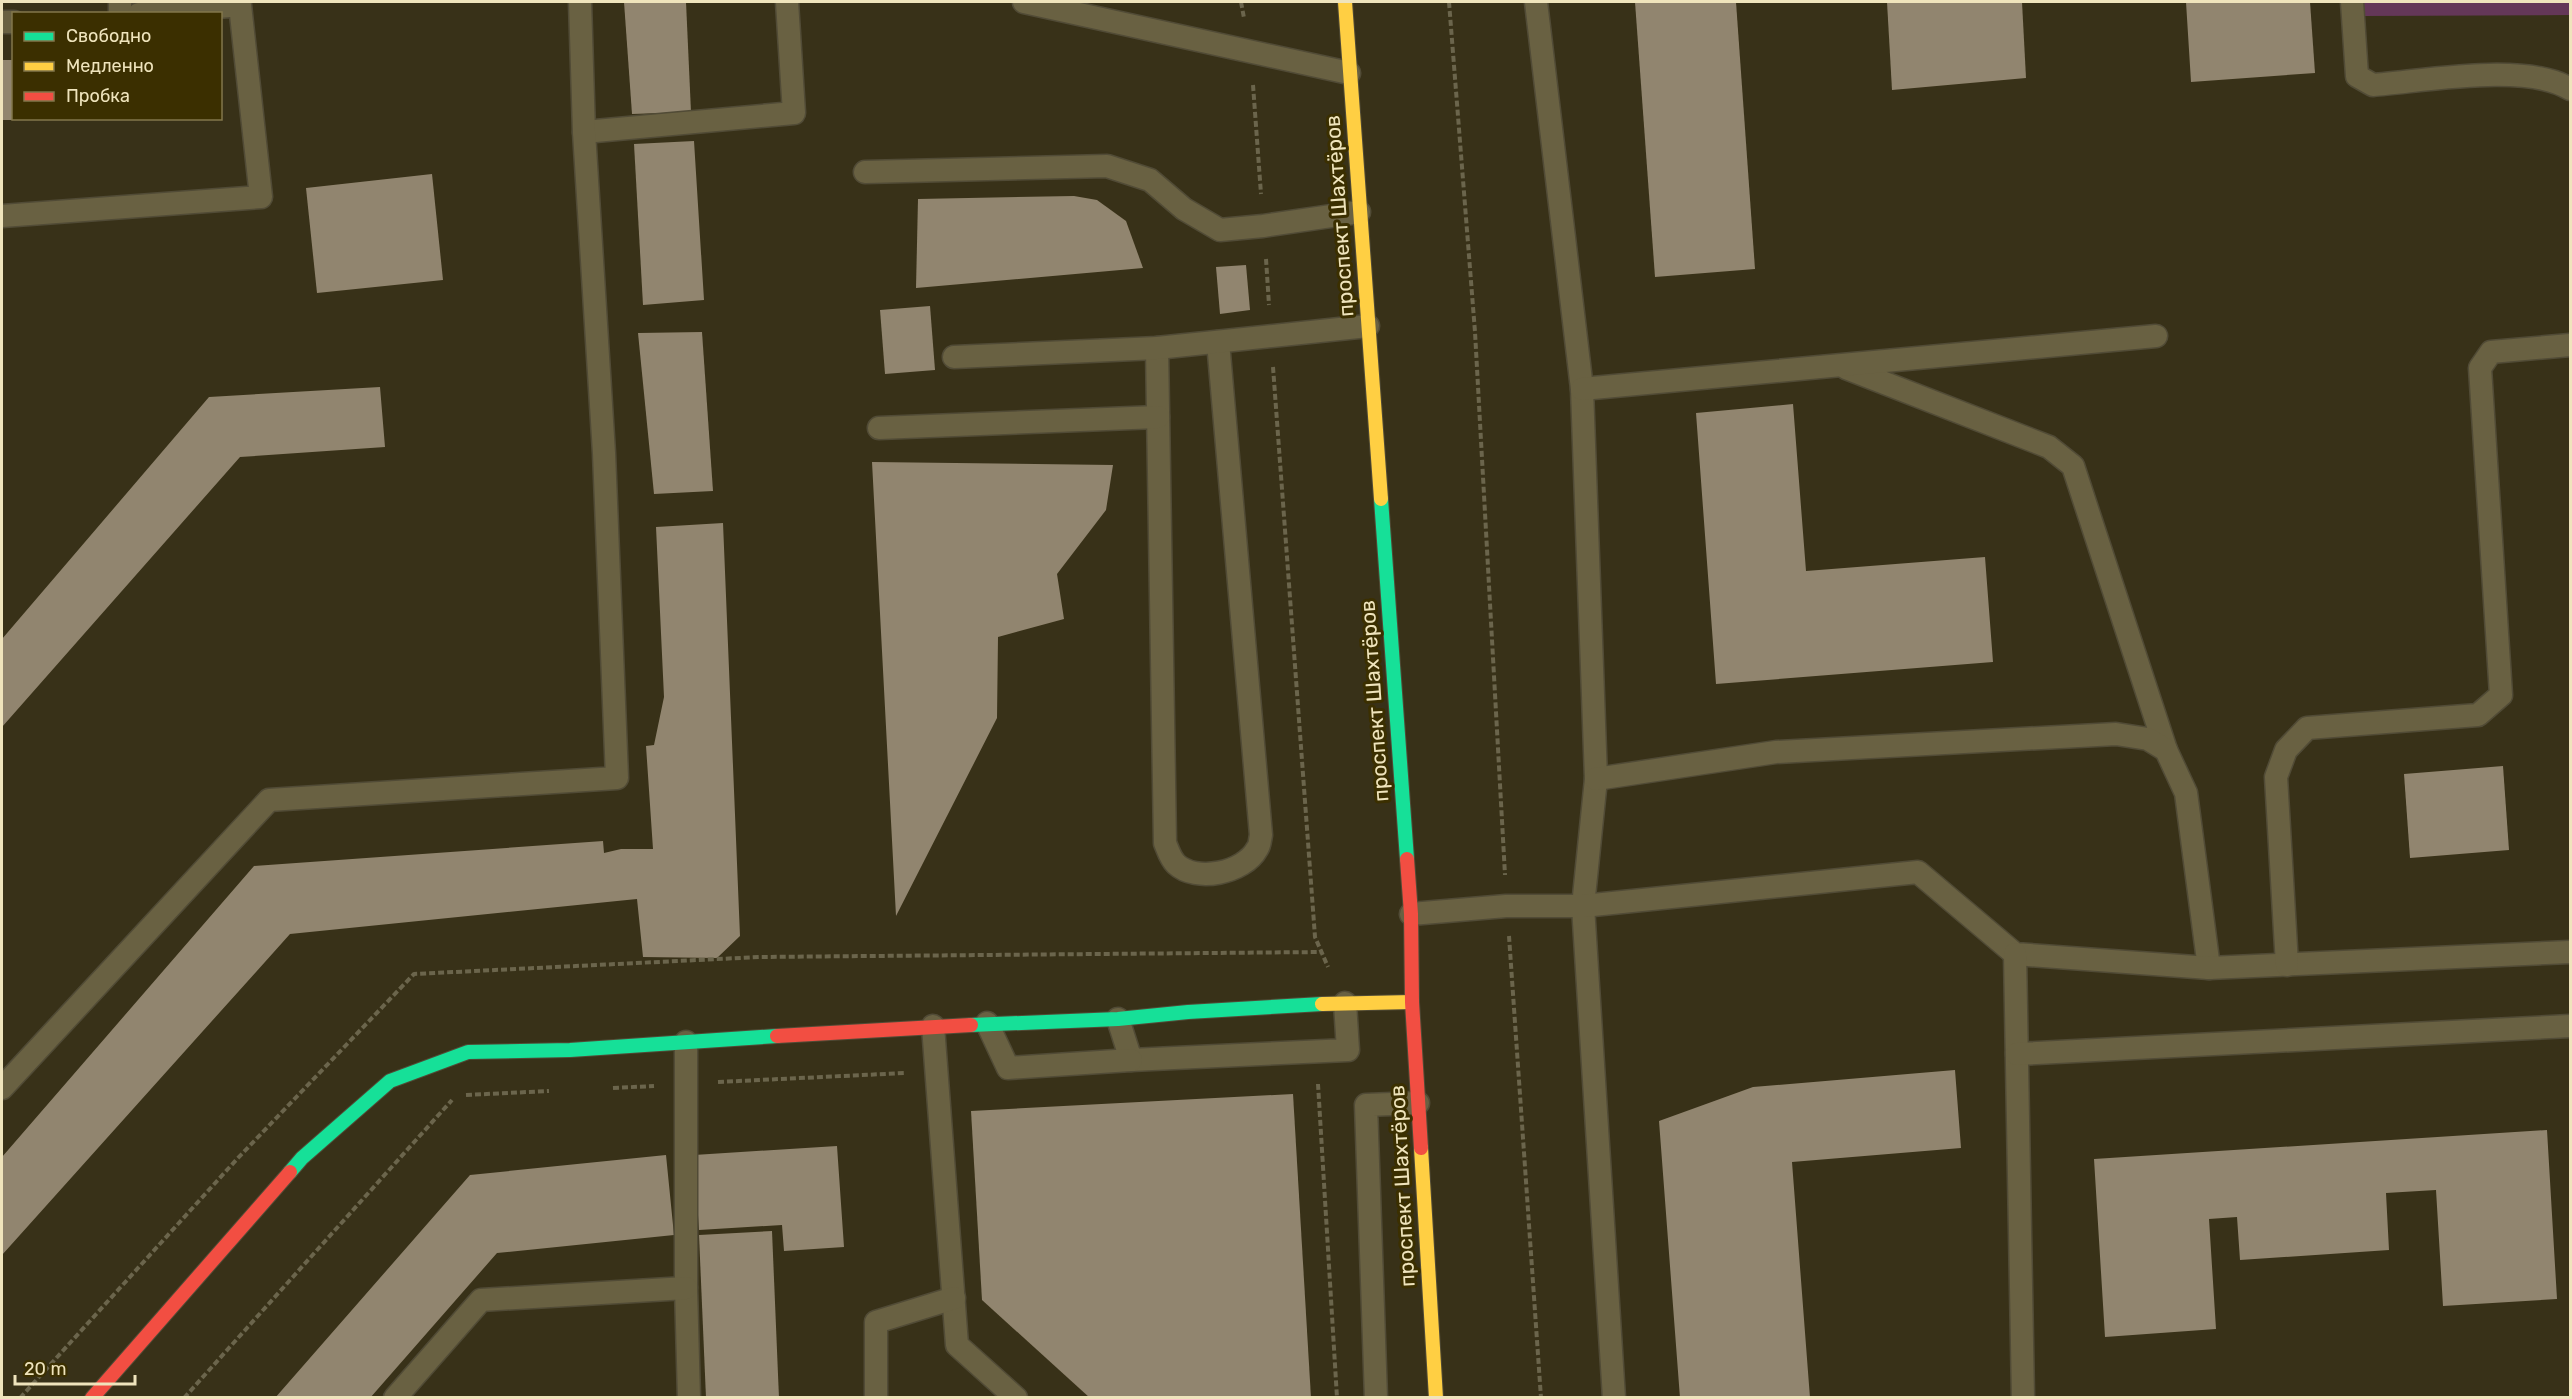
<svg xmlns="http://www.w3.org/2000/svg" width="2572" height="1399" viewBox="0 0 2572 1399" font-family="Rubik,sans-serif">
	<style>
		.green { fill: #643758 }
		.building { fill: #91856f }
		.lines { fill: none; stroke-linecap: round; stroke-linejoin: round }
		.lane-casing { stroke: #514b36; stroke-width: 25 }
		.fast-casing { stroke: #514b36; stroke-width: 16 }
		.slow-casing { stroke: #514b36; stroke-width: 16 }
		.jam-casing { stroke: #514b36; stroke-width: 16 }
		.path { stroke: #6b654c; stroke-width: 4; stroke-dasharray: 6 3; stroke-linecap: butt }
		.lane { stroke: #696142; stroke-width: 22 }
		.fast { stroke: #16e098; stroke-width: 14 }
		.slow { stroke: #ffcf43; stroke-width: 14 }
		.jam { stroke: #f24e42; stroke-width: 14 }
		.labels { text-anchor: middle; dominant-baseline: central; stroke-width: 6; stroke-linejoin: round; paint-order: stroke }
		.street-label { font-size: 21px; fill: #efe4bc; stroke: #3b2f00 }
	</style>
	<rect width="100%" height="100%" fill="#383118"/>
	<path class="green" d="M 2363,2 L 2570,2 L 2570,15 L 2363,16 Z"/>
	<g class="building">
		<path d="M 624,2 L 686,2 L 691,112 L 632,114 Z"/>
		<path d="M 1635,2 L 1736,2 L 1755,269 L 1655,277 Z"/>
		<path d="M 1887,2 L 2022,2 L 2026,78 L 1892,90 Z"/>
		<path d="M 2186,2 L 2310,2 L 2315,73 L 2191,82 Z"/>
		<rect x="2" y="60" width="12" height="60"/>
		<path d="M 694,141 L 704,300 L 643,305 L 634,144 Z"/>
		<path d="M 432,174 L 443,280 L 317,293 L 306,188 Z"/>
		<path d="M 1074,196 L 1097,200 L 1126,221 L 1143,268 L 916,288 L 918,199 Z"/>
		<path d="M 1246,265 L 1250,310 L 1220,314 L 1216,267 Z"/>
		<path d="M 930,306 L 935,370 L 885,374 L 880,310 Z"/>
		<path d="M 702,332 L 713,491 L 654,494 L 638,333 Z"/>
		<path d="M 380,387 L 385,447 L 240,457 L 2,727 L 2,639 L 209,397 Z"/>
		<path d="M 1793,404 L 1806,571 L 1985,557 L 1993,662 L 1716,684 L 1696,413 Z"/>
		<path d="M 872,462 L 1113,465 L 1106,510 L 1057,574 L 1064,619 L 998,637 L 997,718 L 896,916 Z"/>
		<path d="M 723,523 L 740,936 L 717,958 L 643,957 L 637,899 L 290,934 L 2,1255 L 2,1157 L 254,866 L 603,841 L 604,853 L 621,849 L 653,849 L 646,746 L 654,745 L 664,697 L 656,527 Z"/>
		<path d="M 2503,766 L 2509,850 L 2410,858 L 2404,774 Z"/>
		<path d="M 1955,1070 L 1961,1148 L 1792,1162 L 1810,1398 L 1680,1398 L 1659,1121 L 1753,1087 Z"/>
		<path d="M 1293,1094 L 1311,1398 L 1090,1398 L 982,1300 L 971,1111 Z"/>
		<path d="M 2547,1130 L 2557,1299 L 2443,1306 L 2436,1190 L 2386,1193 L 2389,1250 L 2240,1260 L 2237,1217 L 2209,1219 L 2216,1329 L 2105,1337 L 2094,1159 Z"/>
		<path d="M 837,1146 L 844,1247 L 784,1251 L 782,1225 L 699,1230 L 694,1155 Z"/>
		<path d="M 666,1155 L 674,1235 L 497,1253 L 370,1398 L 275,1398 L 470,1175 Z"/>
		<path d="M 772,1231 L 779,1398 L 706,1398 L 699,1235 Z"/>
	</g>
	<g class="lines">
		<defs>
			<g id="lane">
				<path d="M 120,2 L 120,14"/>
				<path d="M 1024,2 L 1349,73"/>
				<path d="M 1536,2 L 1582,389 L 1596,779 L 1583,906 L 1614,1398"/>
				<path d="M 2352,2 L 2357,76 L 2373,85 C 2425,81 2527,62 2570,89"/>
				<path d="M 2,22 L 14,22"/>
				<path d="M 584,132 L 794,113 L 787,2"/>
				<path d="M 865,172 L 1107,166 L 1150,180 L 1184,209 L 1220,230 L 1263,226 L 1359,212"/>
				<path d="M 2,216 L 261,197 L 240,5 L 139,14"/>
				<path d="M 1157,348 L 1165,843 C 1168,850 1170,858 1176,864 C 1196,883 1244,873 1257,849 C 1260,846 1260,839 1261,835 L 1218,342"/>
				<path d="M 954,357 L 1157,348 L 1368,326"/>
				<path d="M 1846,368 L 2049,447 L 2073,466 L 2166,750"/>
				<path d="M 1582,389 L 2156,336"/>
				<path d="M 879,428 L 1158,417"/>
				<path d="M 1596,779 L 1776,752 L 2116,734 L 2148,739 L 2166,750 L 2186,793 L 2209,968"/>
				<path d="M 1411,914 L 1506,906 L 1583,906 L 1918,872 L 2015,954 L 2209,968 L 2570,952"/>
				<path d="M 2015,954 L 2023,1398"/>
				<path d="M 2287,965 L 2276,777 L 2286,750 L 2307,728 L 2478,715 L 2501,695 L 2480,368 L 2491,352 L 2570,345"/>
				<path d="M 1118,1019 L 1131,1060 L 1348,1050 L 1345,1003"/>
				<path d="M 987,1023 L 1008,1068 L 1131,1060"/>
				<path d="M 933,1026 L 957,1345 L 1016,1398"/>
				<path d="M 686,1042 L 686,1288 L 689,1398"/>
				<path d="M 2017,1054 L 2570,1026"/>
				<path d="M 2,1088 L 269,800 L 617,778 L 604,453 L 584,132 L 580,2"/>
				<path d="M 395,1398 L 481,1300 L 686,1288"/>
				<path d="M 876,1398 L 876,1322 L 954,1298"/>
				<path d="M 1376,1398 L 1366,1105 L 1418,1103"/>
			</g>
			<g id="fast">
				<path d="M 1381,499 L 1407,859"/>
				<path d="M 971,1025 L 1118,1019 L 1188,1012 L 1322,1004"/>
				<path d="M 290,1172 L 302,1158 L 390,1081 L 468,1052 L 570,1050 L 777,1036"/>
			</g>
			<g id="slow">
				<path d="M 1345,2 L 1381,499"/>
				<path d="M 1322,1004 L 1412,1002"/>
				<path d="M 1421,1148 L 1436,1398"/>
			</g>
			<g id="jam">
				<path d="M 1407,859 L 1411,914 L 1412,1002 L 1421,1148"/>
				<path d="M 777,1036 L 971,1025"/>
				<path d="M 92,1398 L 290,1172"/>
			</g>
		</defs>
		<use href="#lane" class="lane-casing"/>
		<use href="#fast" class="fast-casing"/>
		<use href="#slow" class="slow-casing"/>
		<use href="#jam" class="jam-casing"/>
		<g class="path">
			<path d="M 1241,2 L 1244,18"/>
			<path d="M 1449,2 L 1475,332 L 1505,875"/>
			<path d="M 1253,85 L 1261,194"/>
			<path d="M 1266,259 L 1269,305"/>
			<path d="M 1273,367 L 1315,937 L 1328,967"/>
			<path d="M 1509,936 L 1541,1398"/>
			<path d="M 718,1082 L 905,1073"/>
			<path d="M 1318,1084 L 1337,1398"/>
			<path d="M 613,1088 L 654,1086"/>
			<path d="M 466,1095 L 549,1091"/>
			<path d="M 20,1398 L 237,1159 L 414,974 L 759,957 L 1322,952"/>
			<path d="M 184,1398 L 452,1100"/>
		</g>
		<use href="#lane" class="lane"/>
		<use href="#fast" class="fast"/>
		<use href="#slow" class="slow"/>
		<use href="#jam" class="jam"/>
	</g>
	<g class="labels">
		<g class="street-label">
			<text transform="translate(1339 216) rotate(-94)">проспект Шахтёров</text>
			<text transform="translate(1374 701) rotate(-94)">проспект Шахтёров</text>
			<text transform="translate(1402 1186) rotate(-93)">проспект Шахтёров</text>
		</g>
	</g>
	<rect width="2572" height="1399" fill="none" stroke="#efe4bc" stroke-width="6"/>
	<rect x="12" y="12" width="210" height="108" fill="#3b2f00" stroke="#83774b" stroke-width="1.5"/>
	<rect x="24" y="32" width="30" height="9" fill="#16e098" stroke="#83774b" stroke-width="1.5"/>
	<text x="66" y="42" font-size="18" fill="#efe4bc">Свободно</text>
	<rect x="24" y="62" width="30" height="9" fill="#ffcf43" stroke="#83774b" stroke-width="1.5"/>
	<text x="66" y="72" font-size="18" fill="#efe4bc">Медленно</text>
	<rect x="24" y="92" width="30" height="9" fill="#f24e42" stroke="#83774b" stroke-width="1.5"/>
	<text x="66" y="102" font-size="18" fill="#efe4bc">Пробка</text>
	<path d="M15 1375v9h120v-9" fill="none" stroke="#efe4bc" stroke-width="3"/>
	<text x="24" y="1375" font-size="18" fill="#efe4bc" stroke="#3b2f00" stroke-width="4.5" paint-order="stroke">20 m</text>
</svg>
